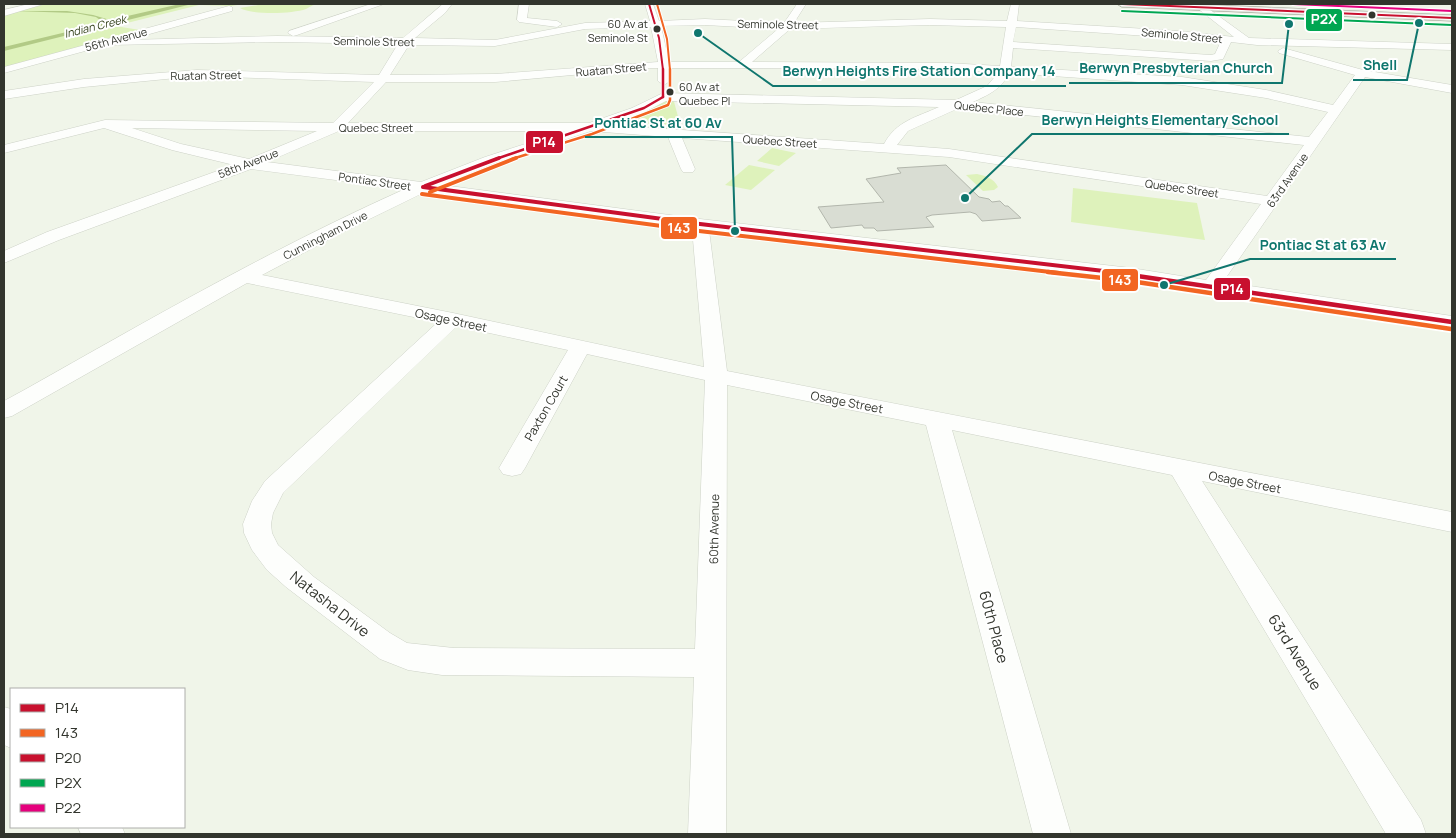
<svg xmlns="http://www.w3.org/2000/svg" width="1456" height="838" viewBox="0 0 1456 838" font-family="Manrope,sans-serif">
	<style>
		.green { fill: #def2bb }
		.water { fill: #b2ca86 }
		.building { fill: #d9ddd3; stroke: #b2b6ac }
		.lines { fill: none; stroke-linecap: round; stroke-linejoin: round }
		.minor-casing { stroke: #cdd2c7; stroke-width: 1 }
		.major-casing { stroke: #9fa595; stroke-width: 1 }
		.minor { fill: #fdfefc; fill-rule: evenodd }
		.major { fill: #e1e3dc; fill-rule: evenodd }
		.bus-1-far3-casing { stroke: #fff; stroke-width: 4 }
		.bus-1-far2-casing { stroke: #fff; stroke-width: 4.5 }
		.bus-1-far1-casing { stroke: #fff; stroke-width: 6 }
		.bus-1-casing { stroke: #fff; stroke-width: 8 }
		.bus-2-far3-casing { stroke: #fff; stroke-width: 4 }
		.bus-2-far2-casing { stroke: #fff; stroke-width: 4.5 }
		.bus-2-far1-casing { stroke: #fff; stroke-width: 6 }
		.bus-2-casing { stroke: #fff; stroke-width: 8 }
		.bus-3-casing { stroke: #fff; stroke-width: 4 }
		.bus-4-casing { stroke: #fff; stroke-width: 4 }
		.bus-5-casing { stroke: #fff; stroke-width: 4 }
		.bus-1-far3 { stroke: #c8102e; stroke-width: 2 }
		.bus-1-far2 { stroke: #c8102e; stroke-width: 2.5 }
		.bus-1-far1 { stroke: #c8102e; stroke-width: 4 }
		.bus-1 { stroke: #c8102e; stroke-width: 4.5 }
		.bus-2-far3 { stroke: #f26522; stroke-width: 2 }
		.bus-2-far2 { stroke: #f26522; stroke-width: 2.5 }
		.bus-2-far1 { stroke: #f26522; stroke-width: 4 }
		.bus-2 { stroke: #f26522; stroke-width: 4.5 }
		.bus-3 { stroke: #c8102e; stroke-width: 2 }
		.bus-4 { stroke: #00a651; stroke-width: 2 }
		.bus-5 { stroke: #e5007d; stroke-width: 2 }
		.bus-dot { fill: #32352d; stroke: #fff; stroke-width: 2 }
		.labels { text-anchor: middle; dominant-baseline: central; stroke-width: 4; stroke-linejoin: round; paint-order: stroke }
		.bus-label { font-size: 11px; fill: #32352d; stroke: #fff; text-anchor: end }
		.far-street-label { font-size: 11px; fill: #32352d; stroke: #fff }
		.far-water-label { font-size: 11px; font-style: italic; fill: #33401a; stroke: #fff }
		.street-label { font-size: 12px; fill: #32352d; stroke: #fff }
		.near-street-label { font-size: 15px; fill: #32352d; stroke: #fff }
		.leader { fill: none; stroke: #0f766e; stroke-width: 2 }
		.callout-dot { fill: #0f766e; stroke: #fff; stroke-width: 2 }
		.callout-label { font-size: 14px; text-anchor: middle; font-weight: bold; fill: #0f766e; stroke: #fff; stroke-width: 4; stroke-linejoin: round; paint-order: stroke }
		.line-badge { stroke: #fff; stroke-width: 2 }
		.badge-label { font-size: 14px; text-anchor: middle; font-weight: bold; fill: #fff }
	</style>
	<rect width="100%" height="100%" fill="#f0f5e9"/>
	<g class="green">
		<path d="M 46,4 L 244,4 L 231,6 L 199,5 L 115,26 L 140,30 L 4,69 L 4,15 Z"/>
		<path d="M 264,4 L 317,4 C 312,5 310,7 306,9 C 292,14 252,15 240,8 Z"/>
		<path d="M 673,98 L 683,135 L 589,127 Z"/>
		<path d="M 772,148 L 796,153 L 779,166 L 757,161 Z"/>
		<path d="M 749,165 L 775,170 L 751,190 L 725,185 Z"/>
		<path d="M 977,174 C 985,176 994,178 998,187 L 994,190 L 983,191 L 966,175 Z"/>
		<path d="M 1073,188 L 1197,203 L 1205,240 L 1071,222 Z"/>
	</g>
	<path class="water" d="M 180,4 L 192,4 L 4,51 L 4,47 L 104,23 L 96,17 L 75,13 L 13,11 L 67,11 L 93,15 L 110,20 Z"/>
	<path class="building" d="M 946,165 L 979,197 L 989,199 L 992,202 L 1000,201 L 1005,206 L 1008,206 L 1021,218 L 982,221 L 976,214 L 970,212 L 932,215 L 926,217 L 934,227 L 877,231 L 874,228 L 864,228 L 862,225 L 831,228 L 818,207 L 884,202 L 866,179 L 901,173 L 897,168 Z"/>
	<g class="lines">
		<defs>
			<g id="minor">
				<path d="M 29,4 L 44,4 L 4,16 L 4,10 Z"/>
				<path d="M 371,4 L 384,4 L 297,35 L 293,36 L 288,33 L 289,31 Z"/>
				<path d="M 443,4 L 452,4 L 445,13 L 415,38 L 495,40 L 585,23 L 650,21 L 645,4 L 653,4 L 659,21 L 705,19 L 784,23 L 797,4 L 806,4 L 794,23 L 930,19 L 1007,21 L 1011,4 L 1019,4 L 1017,21 L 1179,31 L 1234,37 L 1192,4 L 1202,4 L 1249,38 L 1452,44 L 1452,50 L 1257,45 L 1231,42 L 1223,59 L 1211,61 L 1013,48 L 1011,67 L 1182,77 L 1266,90 L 1333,105 L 1355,75 L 1279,53 L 1278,51 L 1283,48 L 1363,70 L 1452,85 L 1452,93 L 1365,77 L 1223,282 L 1452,316 L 1452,328 L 1131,280 L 709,230 L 727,371 L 1452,512 L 1452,532 L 1202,481 L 1421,820 L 1426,834 L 1386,834 L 1172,475 L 952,430 L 1071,834 L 1033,834 L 926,425 L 727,385 L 726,834 L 688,834 L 694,677 L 442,675 L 408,670 L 380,659 L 286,587 L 267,570 L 252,550 L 244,533 L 243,524 L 252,501 L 265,481 L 438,322 L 247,283 L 12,416 L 4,418 L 4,401 L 26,389 C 150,319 275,247 405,189 L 251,169 L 59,240 L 4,263 L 4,251 L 47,232 L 234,165 L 172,150 L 104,128 L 4,153 L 4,145 L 105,120 L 333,123 L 374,82 L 197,76 L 84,87 L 4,99 L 4,91 L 84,79 L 197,70 L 379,75 L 398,44 L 277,42 L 107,45 L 4,73 L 4,67 L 229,6 L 232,7 L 232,11 L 128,40 L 277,36 L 403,38 ZM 705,25 L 778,29 L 739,62 L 669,62 L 661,26 ZM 930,25 L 1006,27 L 1000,66 L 947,63 L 752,62 L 790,29 ZM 651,27 L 658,62 L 495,74 L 390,75 L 409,45 L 495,46 L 585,29 ZM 1016,27 L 1221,41 L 1215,54 L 1211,55 L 1013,42 ZM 650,68 L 658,68 L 658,81 L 664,85 L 670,81 L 670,68 L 947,69 L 998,73 L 987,86 L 956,100 L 663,93 L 632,108 L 589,123 L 348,123 L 386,82 L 495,82 ZM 1009,73 L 1182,85 L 1266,98 L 1328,112 L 1309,137 L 973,102 C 988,95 1002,89 1009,73 ZM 666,101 L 939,107 C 917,117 896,121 884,144 L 611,125 L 641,114 ZM 959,108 L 1304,145 L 1267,196 L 949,149 L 897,145 L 908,131 ZM 132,128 L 317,131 L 249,159 L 181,144 ZM 339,131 L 565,131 L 485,157 L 421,182 L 267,162 ZM 591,131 L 668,137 L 681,169 L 683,172 L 693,172 L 695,169 L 682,138 L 949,157 L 1261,204 L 1206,280 L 1131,268 L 700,219 L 442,185 L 495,163 ZM 425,192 L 692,228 L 704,367 L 453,313 L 262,275 L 343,232 ZM 457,326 L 568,350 L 499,468 L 503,474 L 512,476 L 521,474 L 525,468 L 587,354 L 705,380 L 695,649 L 454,648 L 407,643 L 390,633 L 314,577 L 278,545 L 272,533 L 271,524 L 273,513 L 283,493 Z"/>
				<path d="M 519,4 L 529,4 L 527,18 L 557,21 L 562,24 L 557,27 L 519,22 L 517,20 Z"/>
				<path d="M 4,707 L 11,709 L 11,748 L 4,745 Z"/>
				<path d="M 78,827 L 122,827 L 125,834 L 81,834 Z"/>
			</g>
			<path id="major" d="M 1117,4 L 1191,4 L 1452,15 L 1452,21 L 1122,7 Z"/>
		</defs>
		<use href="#minor" class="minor-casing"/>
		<use href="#major" class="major-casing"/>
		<use href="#minor" class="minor"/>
		<use href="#major" class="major"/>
		<defs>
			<path id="bus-1-far3" d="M 649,4 L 659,38 L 663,70"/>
			<g id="bus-1-far2">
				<path d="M 663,69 L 663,97"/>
				<path d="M 496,159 L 644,108 L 663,97"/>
			</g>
			<g id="bus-1-far1">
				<path d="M 425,186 L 499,158"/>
				<path d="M 423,187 L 700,224 L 1121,273"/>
			</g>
			<path id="bus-1" d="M 1110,272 L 1452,322"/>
			<path id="bus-2-far3" d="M 657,4 L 667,39 L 670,70"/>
			<path id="bus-2-far2" d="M 512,159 L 592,134 L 668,105 L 670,100 L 670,69"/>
			<g id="bus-2-far1">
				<path d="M 430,192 L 516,158"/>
				<path d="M 422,194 L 699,231 L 1059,273"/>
			</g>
			<path id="bus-2" d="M 1048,272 L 1130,281 L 1451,329"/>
			<path id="bus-3" d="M 1122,4 L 1452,18"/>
			<path id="bus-4" d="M 1122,11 L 1452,25"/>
			<path id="bus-5" d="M 1293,4 L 1452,11"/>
		</defs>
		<use href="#bus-1-far3" class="bus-1-far3-casing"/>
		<use href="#bus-1-far2" class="bus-1-far2-casing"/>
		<use href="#bus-1-far1" class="bus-1-far1-casing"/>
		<use href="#bus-1" class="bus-1-casing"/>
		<use href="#bus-2-far3" class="bus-2-far3-casing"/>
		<use href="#bus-2-far2" class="bus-2-far2-casing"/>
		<use href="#bus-2-far1" class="bus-2-far1-casing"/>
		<use href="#bus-2" class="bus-2-casing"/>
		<use href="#bus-3" class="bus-3-casing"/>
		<use href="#bus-4" class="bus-4-casing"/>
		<use href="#bus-5" class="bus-5-casing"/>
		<use href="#bus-1-far3" class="bus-1-far3"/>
		<use href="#bus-1-far2" class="bus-1-far2"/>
		<use href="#bus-1-far1" class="bus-1-far1"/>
		<use href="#bus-1" class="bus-1"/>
		<use href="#bus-2-far3" class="bus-2-far3"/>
		<use href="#bus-2-far2" class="bus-2-far2"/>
		<use href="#bus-2-far1" class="bus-2-far1"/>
		<use href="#bus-2" class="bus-2"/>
		<use href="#bus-3" class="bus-3"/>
		<use href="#bus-4" class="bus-4"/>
		<use href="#bus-5" class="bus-5"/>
	</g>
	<g class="bus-dot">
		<circle cx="1372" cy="15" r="4.5"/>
		<circle cx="657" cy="29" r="4.5"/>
		<circle cx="670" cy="92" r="4.5"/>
	</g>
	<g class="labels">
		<g class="bus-label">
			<text x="648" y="23">60 Av at<tspan x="648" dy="14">Seminole St</tspan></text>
			<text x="679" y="86" text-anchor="start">60 Av at<tspan x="679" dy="14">Quebec Pl</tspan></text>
		</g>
		<g class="far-street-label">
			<text transform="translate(778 24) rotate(1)">Seminole Street</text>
			<text transform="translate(1182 35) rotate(5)">Seminole Street</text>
			<text transform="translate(116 39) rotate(-15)">56th Avenue</text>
			<text transform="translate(374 41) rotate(1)">Seminole Street</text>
			<text transform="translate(611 69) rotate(-5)">Ruatan Street</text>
			<text transform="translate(206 75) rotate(-1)">Ruatan Street</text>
			<text transform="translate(989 108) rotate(6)">Quebec Place</text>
			<text x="376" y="127">Quebec Street</text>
			<text transform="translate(780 141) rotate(4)">Quebec Street</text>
			<text transform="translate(248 163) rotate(-21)">58th Avenue</text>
			<text transform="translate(1287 180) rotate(-55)">63rd Avenue</text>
			<text transform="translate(375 181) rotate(8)">Pontiac Street</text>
			<text transform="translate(1182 188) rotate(8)">Quebec Street</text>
			<text transform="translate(325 235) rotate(-27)">Cunningham Drive</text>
		</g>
		<g class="far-water-label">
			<text transform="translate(95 26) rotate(-14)">Indian Creek</text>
		</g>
		<g class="street-label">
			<text transform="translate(451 320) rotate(12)">Osage Street</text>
			<text transform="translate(847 402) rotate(11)">Osage Street</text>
			<text transform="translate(546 408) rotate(-60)">Paxton Court</text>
			<text transform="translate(1245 482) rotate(11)">Osage Street</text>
			<text transform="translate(714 529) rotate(-89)">60th Avenue</text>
		</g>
		<g class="near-street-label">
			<text transform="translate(330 604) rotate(38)">Natasha Drive</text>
			<text transform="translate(994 627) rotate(75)">60th Place</text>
			<text transform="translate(1295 652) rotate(58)">63rd Avenue</text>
		</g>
	</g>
	<path class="leader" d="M1419 23L1407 80H1353M1289 24L1282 83H1069M698 33L773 86H1066M965 198L1032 134H1289M735 231L732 137H585M1164 285L1250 259H1396"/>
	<g class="callout-dot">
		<circle cx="1419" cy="23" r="5"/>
		<circle cx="1289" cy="24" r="5"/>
		<circle cx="698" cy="33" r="5"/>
		<circle cx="965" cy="198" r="5"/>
		<circle cx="735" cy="231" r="5"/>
		<circle cx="1164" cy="285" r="5"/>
	</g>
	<g class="callout-label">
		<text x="1380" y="70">Shell</text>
		<text x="1176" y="73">Berwyn Presbyterian Church</text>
		<text x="919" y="76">Berwyn Heights Fire Station Company 14</text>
		<text x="1160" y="125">Berwyn Heights Elementary School</text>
		<text x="658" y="128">Pontiac St at 60 Av</text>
		<text x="1323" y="250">Pontiac St at 63 Av</text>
	</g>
	<g class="line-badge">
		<rect x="1305" y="8" width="38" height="24" rx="5" fill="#00a651"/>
		<rect x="525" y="130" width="39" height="24" rx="5" fill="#c8102e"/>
		<rect x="660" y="216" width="38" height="24" rx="5" fill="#f26522"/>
		<rect x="1101" y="268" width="38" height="24" rx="5" fill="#f26522"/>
		<rect x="1213" y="277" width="38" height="24" rx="5" fill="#c8102e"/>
	</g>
	<g class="badge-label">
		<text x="1324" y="24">P2X</text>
		<text x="544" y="147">P14</text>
		<text x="679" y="233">143</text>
		<text x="1120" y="285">143</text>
		<text x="1232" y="294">P14</text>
	</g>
	<rect width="1456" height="838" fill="none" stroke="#32352d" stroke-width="10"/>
	<rect x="10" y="688" width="175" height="140" fill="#ffffff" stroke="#adaeab"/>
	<rect x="20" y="704" width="25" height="8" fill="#c8102e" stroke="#adaeab"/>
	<text x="55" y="713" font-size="15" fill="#32352d">P14</text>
	<rect x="20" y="729" width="25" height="8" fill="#f26522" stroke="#adaeab"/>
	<text x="55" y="738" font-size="15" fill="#32352d">143</text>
	<rect x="20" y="754" width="25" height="8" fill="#c8102e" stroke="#adaeab"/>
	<text x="55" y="763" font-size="15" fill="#32352d">P20</text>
	<rect x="20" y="779" width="25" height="8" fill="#00a651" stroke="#adaeab"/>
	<text x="55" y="788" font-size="15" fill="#32352d">P2X</text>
	<rect x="20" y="804" width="25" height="8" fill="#e5007d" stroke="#adaeab"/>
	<text x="55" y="813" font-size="15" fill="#32352d">P22</text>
</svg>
